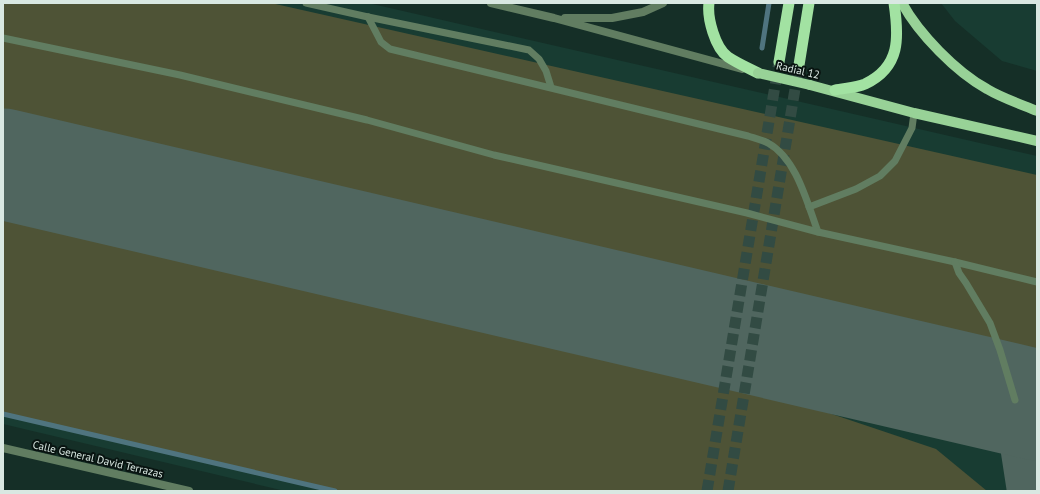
<svg xmlns="http://www.w3.org/2000/svg" width="1040" height="494" viewBox="0 0 1040 494" font-family="'PT Sans',sans-serif">
	<style>
		.built { fill: #183c32 }
		.green { fill: #4e5336 }
		.lines { fill: none; stroke-linecap: round; stroke-linejoin: round }
		.stream { stroke: #4f747f; stroke-width: 5 }
		.taxiway { stroke: #50665f; stroke-width: 44 }
		.runway { stroke: #50665f; stroke-width: 111 }
		.trunk-tunnel { stroke: #324b43; stroke-width: 11; stroke-dasharray: 11 5.5; stroke-linecap: butt }
		.service { stroke: #617d61; stroke-width: 7 }
		.minor { stroke: #617d61; stroke-width: 8 }
		.tertiary { stroke: #617d61; stroke-width: 8 }
		.primary { stroke: #98d297; stroke-width: 10 }
		.trunk { stroke: #a2e2a2; stroke-width: 11 }
		.primary-bridge { stroke: #98d297; stroke-width: 10 }
		.labels { text-anchor: middle; dominant-baseline: central; stroke-width: 4; stroke-linejoin: round; paint-order: stroke }
		.street-label { font-size: 11px; fill: #d9e8e2; stroke: #091411 }
	</style>
	<rect width="100%" height="100%" fill="#152f27"/>
	<g class="built">
		<path d="M 3,3 L 368,3 L 1037,156 L 1037,491 L 285,491 L 3,424 Z"/>
		<path d="M 941,3 L 1037,3 L 1037,71 L 1002,61 L 955,21 Z"/>
	</g>
	<g class="green">
		<path d="M 3,3 L 271,3 L 1037,175 L 1037,359 L 3,112 Z"/>
		<path d="M 3,218 L 805,405 L 936,449 L 987,491 L 335,491 L 3,414 Z"/>
	</g>
	<g class="lines">
		<g class="stream">
			<path d="M 762,48 L 769,3"/>
			<path d="M 3,414 L 335,491"/>
		</g>
		<path class="taxiway" d="M 1015,400 L 1029,491"/>
		<path class="runway" d="M 3,164 L 1037,405"/>
		<g class="trunk-tunnel">
			<path d="M 707,491 L 779,62"/>
			<path d="M 728,491 L 799,65"/>
		</g>
		<g class="service">
			<path d="M 306,3 L 368,17 L 529,50 L 539,59 L 546,71 L 551,87"/>
			<path d="M 368,17 L 381,42 L 390,49 L 748,136 C 754,138 762,140 768,143 C 797,159 807,203 818,232"/>
			<path d="M 3,38 L 180,75 L 367,120 L 494,155 L 747,213 L 818,232 L 955,262 L 1037,282"/>
			<path d="M 809,207 L 856,189 L 880,176 L 895,161 L 912,128 L 914,113"/>
			<path d="M 955,262 L 959,273 L 966,283 L 990,323 L 1000,350 L 1015,400"/>
		</g>
		<path class="minor" d="M 3,448 L 189,491"/>
		<g class="tertiary">
			<path d="M 491,3 L 554,18 L 742,69"/>
			<path d="M 565,18 L 612,18 L 643,12 L 663,3"/>
		</g>
		<g class="primary">
			<path d="M 902,3 C 919,34 956,72 987,89 C 1002,98 1020,104 1037,111"/>
			<path d="M 810,85 L 914,113 L 1037,141"/>
		</g>
		<g class="trunk">
			<path d="M 709,3 C 707,18 715,48 728,57 C 737,63 748,68 758,73"/>
			<path d="M 779,62 L 789,3"/>
			<path d="M 799,65 L 809,3"/>
			<path d="M 835,90 C 844,88 856,88 865,84 C 901,67 899,37 894,3"/>
		</g>
		<path class="primary-bridge" d="M 758,73 L 810,85"/>
	</g>
	<g class="labels">
		<g class="street-label">
			<text transform="translate(798 70) rotate(13)">Radial 12</text>
			<text transform="translate(98 459) rotate(13)">Calle General David Terrazas</text>
		</g>
	</g>
	<rect width="1040" height="494" fill="none" stroke="#d9e8e2" stroke-width="8"/>
</svg>
